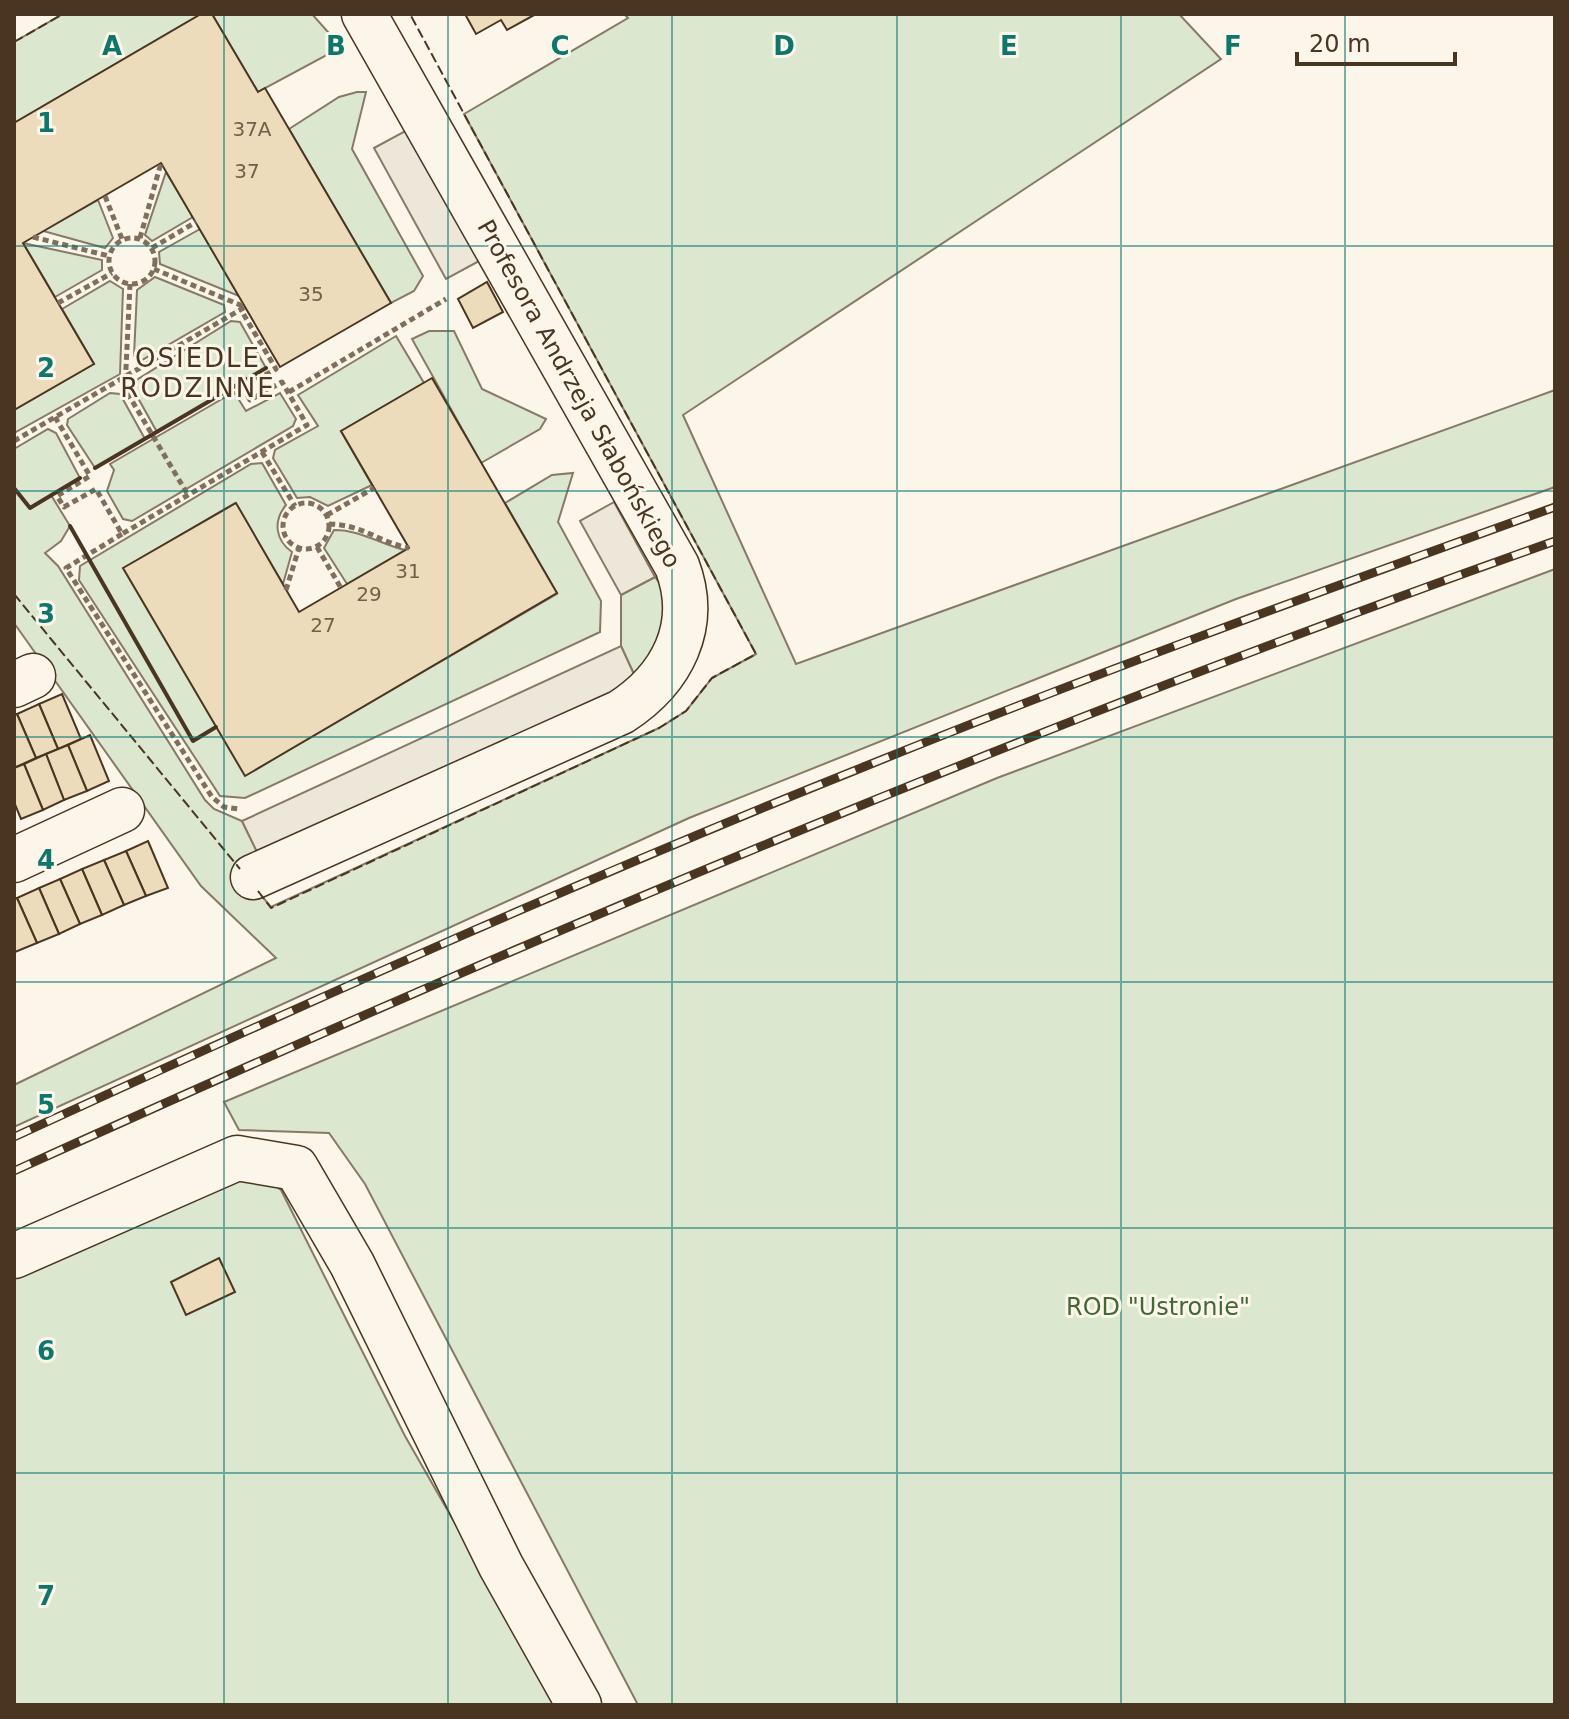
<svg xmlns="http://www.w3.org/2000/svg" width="1569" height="1719" viewBox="0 0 1569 1719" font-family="'DejaVu Sans',sans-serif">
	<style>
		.green { fill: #dce7d0; stroke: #887966; stroke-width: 2 }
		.parking { fill: #ede7d9; stroke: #887966; stroke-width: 2 }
		.building { fill: #ecdcbc; stroke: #4a3520; stroke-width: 2 }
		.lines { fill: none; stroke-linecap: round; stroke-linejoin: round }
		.minor-casing { stroke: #4a3520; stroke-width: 47 }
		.path { stroke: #7f6f5c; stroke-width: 5; stroke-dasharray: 6 4; stroke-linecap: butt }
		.minor { stroke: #fbf6e9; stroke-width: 44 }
		.rail-casing { stroke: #4a3520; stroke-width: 9 }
		.rail { stroke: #fbf6e9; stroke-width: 6; stroke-dasharray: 18; stroke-linecap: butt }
		.fence { stroke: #4a3520; stroke-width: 2; stroke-dasharray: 10 4; stroke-linecap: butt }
		.wall { stroke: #4a3520; stroke-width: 4 }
		.grid { fill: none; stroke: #0f766e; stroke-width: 2; stroke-opacity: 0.55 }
		.labels { text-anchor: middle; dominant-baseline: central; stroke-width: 6; stroke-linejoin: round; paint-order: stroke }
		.number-label { font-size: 20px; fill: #725f47 }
		.street-label { font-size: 24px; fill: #4a3520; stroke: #fbf6e9 }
		.park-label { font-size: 24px; fill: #436837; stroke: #fbf6e9 }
		.neighbourhood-label { font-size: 26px; letter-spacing: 2px; fill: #4a3520; stroke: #fbf6e9 }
		.grid-label { font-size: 26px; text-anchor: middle; font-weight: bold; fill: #0f766e; stroke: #fbf6e9; stroke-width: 6; stroke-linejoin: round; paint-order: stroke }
	</style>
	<rect width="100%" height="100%" fill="#fbf6e9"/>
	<g class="green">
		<path d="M 63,14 L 201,14 L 14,123 L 14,42 Z"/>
		<path d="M 212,14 L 312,14 L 336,41 L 325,56 L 258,92 Z"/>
		<path d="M 624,14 L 1179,14 L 1221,59 L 683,415 L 796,664 L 1555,390 L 1555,487 L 1236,599 L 689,818 L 14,1127 L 14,1085 L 276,958 L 201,886 L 14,623 L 14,449 L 48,429 L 56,433 L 80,478 L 51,495 L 70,526 L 61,541 L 45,553 L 58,566 L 205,800 L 214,809 L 242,821 L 260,858 L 239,869 L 271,907 L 659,728 L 686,711 L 712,678 L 756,654 L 464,114 L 628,18 Z"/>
		<path d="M 357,92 L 366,92 L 352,149 L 423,276 L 414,291 L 391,303 L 289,129 L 339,97 Z"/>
		<path d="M 166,172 L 193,217 L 152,241 L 145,235 Z"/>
		<path d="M 98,200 L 113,238 L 105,248 L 43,231 Z"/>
		<path d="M 200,229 L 239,296 L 160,264 L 159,252 Z"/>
		<path d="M 23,243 L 102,260 L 102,270 L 55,297 Z"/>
		<path d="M 155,277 L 224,305 L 225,312 L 142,360 L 134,356 L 137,290 Z"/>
		<path d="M 110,281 L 123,289 L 120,374 L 14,433 L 14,410 L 94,364 L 62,309 Z"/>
		<path d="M 231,321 L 240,322 L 266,368 L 157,432 L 133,389 L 135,381 Z"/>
		<path d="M 429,331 L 454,331 L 482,389 L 546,419 L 540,429 L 481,463 L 412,339 Z"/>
		<path d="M 396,336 L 424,383 L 341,431 L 372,485 L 328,506 L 310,497 L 297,498 L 273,458 L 275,450 L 318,426 L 298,395 Z"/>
		<path d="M 234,392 L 246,411 L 280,393 L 296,419 L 293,426 L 132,521 L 123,519 L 107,491 L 114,470 L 110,464 Z"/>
		<path d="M 110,393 L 120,394 L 145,439 L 95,468 L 67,425 L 68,419 Z"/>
		<path d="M 262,463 L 286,505 C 273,521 275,540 292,552 L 283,584 L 235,503 L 124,568 L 245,775 L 557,594 L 505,503 L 552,475 L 573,473 L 558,522 L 601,601 L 600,632 L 245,798 L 220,796 L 79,580 L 80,566 L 251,464 Z"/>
		<path d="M 334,530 C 361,530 380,544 405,550 L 347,584 L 324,548 Z"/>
		<path d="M 1555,569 L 1555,1705 L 638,1705 L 365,1184 L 329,1133 L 239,1130 L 224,1102 L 997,778 Z"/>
		<path d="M 655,577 L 664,589 L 674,618 L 638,683 L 621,646 L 621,595 Z"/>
		<path d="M 262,1176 L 281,1190 L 405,1436 L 559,1705 L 14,1705 L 14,1279 L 213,1185 Z"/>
	</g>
	<g class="parking">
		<path d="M 409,129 L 481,260 L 446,279 L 374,148 Z"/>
		<path d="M 614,502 L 655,577 L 621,595 L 580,521 Z"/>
		<path d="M 621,646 L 638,683 L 260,858 L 242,821 Z"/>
	</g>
	<g class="building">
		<path d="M 201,14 L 212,14 L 258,92 L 265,88 L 391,303 L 280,367 L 161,163 L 23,243 L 94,364 L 14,410 L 14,123 Z"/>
		<path d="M 465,14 L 536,14 L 507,30 L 501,20 L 476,34 Z"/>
		<path d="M 487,282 L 503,312 L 473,328 L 458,299 Z"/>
		<path d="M 432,378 L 557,593 L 245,776 L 123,568 L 236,503 L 299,612 L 409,548 L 341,431 Z"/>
		<path d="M 62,694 L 81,739 L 58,749 L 39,704 Z"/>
		<path d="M 39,704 L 58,749 L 36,758 L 17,714 Z"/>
		<path d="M 17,714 L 36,758 L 14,768 L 14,715 Z"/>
		<path d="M 90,735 L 109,781 L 87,791 L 68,745 Z"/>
		<path d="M 68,745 L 87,791 L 64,800 L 46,754 Z"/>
		<path d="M 46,754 L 64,800 L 43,810 L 24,764 Z"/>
		<path d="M 24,764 L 43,810 L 21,819 L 14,802 L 14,768 Z"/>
		<path d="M 148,841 L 168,888 L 146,896 L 126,851 Z"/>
		<path d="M 126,851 L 146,896 L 124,905 L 104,860 Z"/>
		<path d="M 104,860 L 124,905 L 102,915 L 82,869 Z"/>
		<path d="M 82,869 L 102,915 L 80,924 L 60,879 Z"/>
		<path d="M 60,879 L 80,924 L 59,934 L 39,888 Z"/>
		<path d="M 39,888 L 59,934 L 37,943 L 17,898 Z"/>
		<path d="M 17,898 L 37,943 L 15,952 L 14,899 Z"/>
		<path d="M 219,1258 L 235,1292 L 186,1315 L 171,1282 Z"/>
	</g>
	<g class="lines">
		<defs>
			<g id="minor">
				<path d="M 14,685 L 33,676"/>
				<path d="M 14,860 L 122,810"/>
				<path d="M 253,877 L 621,712 C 672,679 700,626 677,566 L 364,14"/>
				<path d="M 14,1256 L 237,1158 L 296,1168 L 352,1264 L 501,1566 L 579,1705"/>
			</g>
		</defs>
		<use href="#minor" class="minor-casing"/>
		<g class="path">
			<path d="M 105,196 L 122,239"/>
			<path d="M 33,237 L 109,256"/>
			<circle cx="132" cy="261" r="23"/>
			<path d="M 140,238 L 161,163"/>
			<path d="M 152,248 L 196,222"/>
			<path d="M 130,284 L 125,389 L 188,495"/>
			<path d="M 58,303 L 112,273"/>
			<path d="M 289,392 L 446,299"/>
			<path d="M 55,417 L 90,476 L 57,496 L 64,507 L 96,489 L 122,534 L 307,425 L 282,382 L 250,400 L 243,387 L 276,369 L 241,310"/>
			<path d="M 14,441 L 245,307 L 154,269"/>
			<path d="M 262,452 L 295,506"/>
			<circle cx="306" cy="526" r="23"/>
			<path d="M 327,515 L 374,488"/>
			<path d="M 329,524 C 365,525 377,542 409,548"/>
			<path d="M 122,534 L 66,568 L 212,797 L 224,807 L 240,809"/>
			<path d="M 317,547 L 341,588"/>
			<path d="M 286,590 L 299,548"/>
		</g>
		<use href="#minor" class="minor"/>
		<defs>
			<g id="rail">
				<path d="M 14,1137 C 295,1008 578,881 866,766 C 1093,674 1324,590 1555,507"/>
				<path d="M 14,1171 C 520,942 1031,726 1555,541"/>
			</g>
		</defs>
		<use href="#rail" class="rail-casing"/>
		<use href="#rail" class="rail"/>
		<g class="fence">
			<path d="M 14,42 L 63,14"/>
			<path d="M 14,594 L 240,869"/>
			<path d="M 258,891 L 271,908 L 659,728 L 686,711 L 712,678 L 756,654 L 410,14"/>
		</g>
		<g class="wall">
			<path d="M 95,468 L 266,368"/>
			<path d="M 14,488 L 30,508 L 80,478"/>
			<path d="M 70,526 L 193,741 L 216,727"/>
		</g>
	</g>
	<path class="grid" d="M 224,14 L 224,1705M 448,14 L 448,1705M 672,14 L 672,1705M 897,14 L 897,1705M 1121,14 L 1121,1705M 1345,14 L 1345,1705M 14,246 L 1555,246M 14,491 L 1555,491M 14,737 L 1555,737M 14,982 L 1555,982M 14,1228 L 1555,1228M 14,1473 L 1555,1473"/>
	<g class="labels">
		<g class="number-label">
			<text x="252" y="129">37A</text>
			<text x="247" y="171">37</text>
			<text x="311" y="294">35</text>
			<text x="408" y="571">31</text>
			<text x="369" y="594">29</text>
			<text x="323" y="625">27</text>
		</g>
		<g class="street-label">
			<text transform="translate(579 394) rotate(61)">Profesora Andrzeja Słabońskiego</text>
		</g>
		<g class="park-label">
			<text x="1158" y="1307">ROD "Ustronie"</text>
		</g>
		<g class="neighbourhood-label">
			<text x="198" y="358">OSIEDLE<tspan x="198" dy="30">RODZINNE</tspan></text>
		</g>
	</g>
	<g class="grid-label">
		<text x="112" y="55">A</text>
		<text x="336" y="55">B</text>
		<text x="560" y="55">C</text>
		<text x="784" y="55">D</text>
		<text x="1009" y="55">E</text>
		<text x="1233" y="55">F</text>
		<text x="46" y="132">1</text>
		<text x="46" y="377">2</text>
		<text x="46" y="623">3</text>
		<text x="46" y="869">4</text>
		<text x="46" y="1114">5</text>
		<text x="46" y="1360">6</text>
		<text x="46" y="1605">7</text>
	</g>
	<rect width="1569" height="1719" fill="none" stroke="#4a3520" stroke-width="32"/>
	<path d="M1297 52v12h158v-12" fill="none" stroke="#4a3520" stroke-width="4"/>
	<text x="1309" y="52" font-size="24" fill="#4a3520" stroke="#fbf6e9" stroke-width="6" paint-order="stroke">20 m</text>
</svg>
